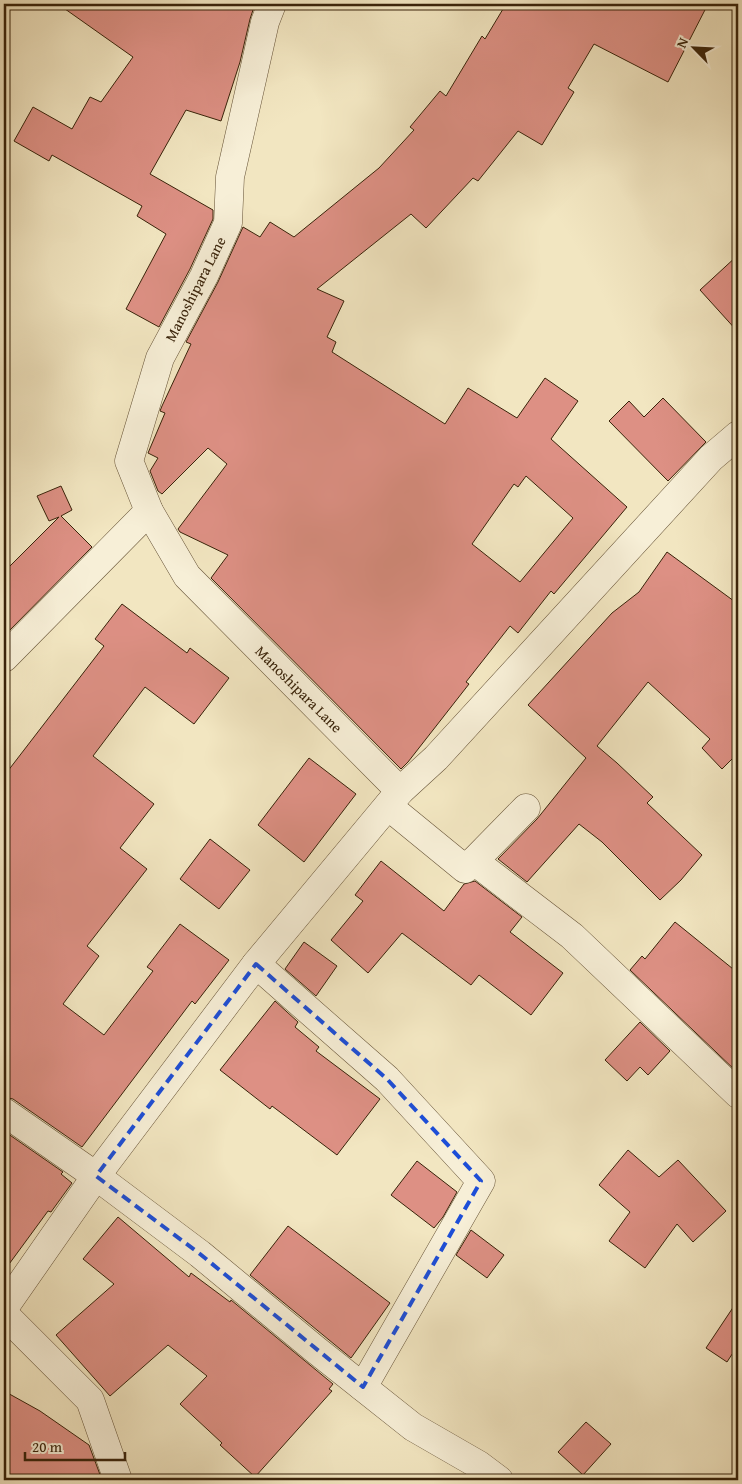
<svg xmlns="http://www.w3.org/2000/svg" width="742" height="1484" viewBox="0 0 742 1484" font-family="'Gentium Book Plus',serif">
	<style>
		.building { fill: #dd9084; stroke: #39230a; fill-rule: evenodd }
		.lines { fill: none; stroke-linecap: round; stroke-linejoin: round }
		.minor-casing { stroke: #675438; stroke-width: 29 }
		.tertiary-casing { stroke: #675438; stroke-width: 29 }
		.minor { stroke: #f7efd7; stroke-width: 28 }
		.tertiary { stroke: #f7efd7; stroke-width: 28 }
		.marked { fill: none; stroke: #1d4ed8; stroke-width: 4; stroke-dasharray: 10 6; stroke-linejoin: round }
		.labels { text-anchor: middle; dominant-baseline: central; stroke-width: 4.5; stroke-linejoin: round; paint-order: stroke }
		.street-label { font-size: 15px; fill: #39230a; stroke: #f7efd7 }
	</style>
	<rect width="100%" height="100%" fill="#f2e6c1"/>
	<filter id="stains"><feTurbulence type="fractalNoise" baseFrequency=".004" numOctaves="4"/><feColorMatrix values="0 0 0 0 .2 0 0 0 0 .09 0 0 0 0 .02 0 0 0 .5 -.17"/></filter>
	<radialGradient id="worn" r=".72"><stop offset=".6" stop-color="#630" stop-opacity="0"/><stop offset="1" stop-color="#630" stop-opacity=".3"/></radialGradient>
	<g class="building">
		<path d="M 58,4 L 255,4 L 250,19 L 240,62 L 221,121 L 186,110 L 150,174 L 213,210 L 213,219 L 190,269 L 159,327 L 126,309 L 166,234 L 137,216 L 142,206 L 52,155 L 49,161 L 14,141 L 33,107 L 72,129 L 90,97 L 101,102 L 133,57 Z"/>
		<path d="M 506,4 L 708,4 L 668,82 L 594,44 L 568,88 L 574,92 L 542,145 L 518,131 L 478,181 L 473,178 L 426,228 L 411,214 L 317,289 L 344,301 L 327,337 L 336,342 L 332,352 L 445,424 L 468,388 L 517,418 L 545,378 L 578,401 L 551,439 L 627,507 L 554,594 L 551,591 L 518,633 L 510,626 L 466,682 L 469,684 L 408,762 L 401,769 L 211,578 L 228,555 L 180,532 L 178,529 L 227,464 L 208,448 L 162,494 L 158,491 L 150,471 L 158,458 L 148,453 L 165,413 L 160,411 L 162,406 L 191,344 L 186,342 L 218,282 L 243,227 L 260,237 L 270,222 L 294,237 L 379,168 L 414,130 L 410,127 L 440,91 L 446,96 L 482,36 L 485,39 ZM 526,476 L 573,518 L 520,582 L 472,544 L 514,484 L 518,487 Z"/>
		<path d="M 738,255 L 738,332 L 700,290 Z"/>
		<path d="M 663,398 L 706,442 L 668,481 L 609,421 L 629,401 L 644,417 Z"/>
		<path d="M 61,486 L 72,510 L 61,516 L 92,547 L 4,636 L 4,572 L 59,517 L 49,521 L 37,496 Z"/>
		<path d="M 667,552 L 738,604 L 738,765 L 732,759 L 722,769 L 702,748 L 710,739 L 648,682 L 597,746 L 617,763 L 653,797 L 647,803 L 702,855 L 681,880 L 660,900 L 602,842 L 579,824 L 527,882 L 498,859 L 537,819 L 586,758 L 528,705 L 612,613 L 639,592 Z"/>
		<path d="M 122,604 L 187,653 L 190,648 L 229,678 L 194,724 L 145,687 L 93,756 L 154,804 L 120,848 L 147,869 L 87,946 L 99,956 L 63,1004 L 104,1035 L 153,971 L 147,967 L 180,924 L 229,960 L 195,1004 L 192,1001 L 82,1147 L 13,1099 L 4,1097 L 4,776 L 104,646 L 95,639 Z"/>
		<path d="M 309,758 L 356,794 L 304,862 L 258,825 Z"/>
		<path d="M 210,839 L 250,870 L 219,909 L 180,879 Z"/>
		<path d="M 381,861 L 444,911 L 464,884 L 475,881 L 522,917 L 510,932 L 563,973 L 531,1015 L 479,975 L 471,985 L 402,933 L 368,973 L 331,940 L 363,901 L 355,895 Z"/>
		<path d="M 675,922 L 738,973 L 738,1073 L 630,970 L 642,956 L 645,959 Z"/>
		<path d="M 304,942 L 337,966 L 316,996 L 285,969 Z"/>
		<path d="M 275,1001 L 298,1022 L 295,1027 L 319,1047 L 316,1051 L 380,1099 L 337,1155 L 272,1106 L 270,1109 L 220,1070 Z"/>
		<path d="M 640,1022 L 670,1051 L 648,1075 L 640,1067 L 627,1081 L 605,1060 Z"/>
		<path d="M 4,1131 L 63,1172 L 61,1174 L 72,1183 L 51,1212 L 48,1211 L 4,1271 Z"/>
		<path d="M 628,1150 L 659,1177 L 678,1160 L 726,1211 L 693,1242 L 677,1224 L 645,1268 L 609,1241 L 630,1212 L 599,1185 Z"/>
		<path d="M 417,1161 L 457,1192 L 443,1217 L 434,1228 L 391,1195 Z"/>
		<path d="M 118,1217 L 189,1277 L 191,1273 L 230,1302 L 231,1300 L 333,1384 L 329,1389 L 332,1391 L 255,1477 L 220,1445 L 222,1443 L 180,1404 L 207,1376 L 168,1345 L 110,1396 L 56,1335 L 114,1284 L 83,1259 Z"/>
		<path d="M 288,1226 L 390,1303 L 351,1358 L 250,1275 Z"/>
		<path d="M 471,1230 L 504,1255 L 487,1278 L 456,1255 Z"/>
		<path d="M 738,1300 L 738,1345 L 727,1362 L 706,1348 Z"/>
		<path d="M 4,1391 L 40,1411 L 89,1445 L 102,1480 L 4,1480 Z"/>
		<path d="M 586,1422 L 611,1444 L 583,1475 L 558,1452 Z"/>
	</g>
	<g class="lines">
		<defs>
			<g id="minor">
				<path d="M 272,4 L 265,22 L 230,177 L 228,223 L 204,276 L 160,358 L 129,461 L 149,511 L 187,576 L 400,791"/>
				<path d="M 4,658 L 149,511"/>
				<path d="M 388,806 L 465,869 L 474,861 L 572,936 L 738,1094"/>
				<path d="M 474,861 L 526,808"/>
				<path d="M 256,964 L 387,1079 L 481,1181 L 363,1387"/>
				<path d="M 4,1112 L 96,1176 L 200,1254 L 316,1350 L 413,1427 L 479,1465 L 499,1480"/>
				<path d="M 4,1314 L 90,1400 L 118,1480"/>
			</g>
			<path id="tertiary" d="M 4,1308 L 96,1176 L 256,964 L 400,791 L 436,758 L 711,458 L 738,435"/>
		</defs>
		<use href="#minor" class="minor-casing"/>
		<use href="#tertiary" class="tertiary-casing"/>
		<use href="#minor" class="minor"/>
		<use href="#tertiary" class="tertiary"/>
	</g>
	<path class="marked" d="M 256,964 L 387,1079 L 481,1181 L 363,1387 L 200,1254 L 96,1176 Z"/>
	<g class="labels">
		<g class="street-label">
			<text transform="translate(195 289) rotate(-63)">Manoshipara Lane</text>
			<text transform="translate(299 689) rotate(45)">Manoshipara Lane</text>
		</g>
	</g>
	<rect width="742" height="1484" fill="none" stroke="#f2e6c1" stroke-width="20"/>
	<rect x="5" y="5" width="732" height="1474" fill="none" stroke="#39230a" stroke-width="2.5"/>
	<rect x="10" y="10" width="722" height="1464" fill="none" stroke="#39230a"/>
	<g transform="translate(694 48) rotate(294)" stroke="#f7efd7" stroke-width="4" paint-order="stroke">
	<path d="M0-4L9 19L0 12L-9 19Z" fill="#39230a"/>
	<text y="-8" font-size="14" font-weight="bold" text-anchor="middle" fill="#39230a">N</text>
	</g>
	<path d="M25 1452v8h100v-8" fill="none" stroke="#39230a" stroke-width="2.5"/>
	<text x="32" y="1452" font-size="15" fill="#39230a" stroke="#f7efd7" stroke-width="4" paint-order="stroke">20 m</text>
	<rect width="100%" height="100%" filter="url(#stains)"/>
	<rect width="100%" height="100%" fill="url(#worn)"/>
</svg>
